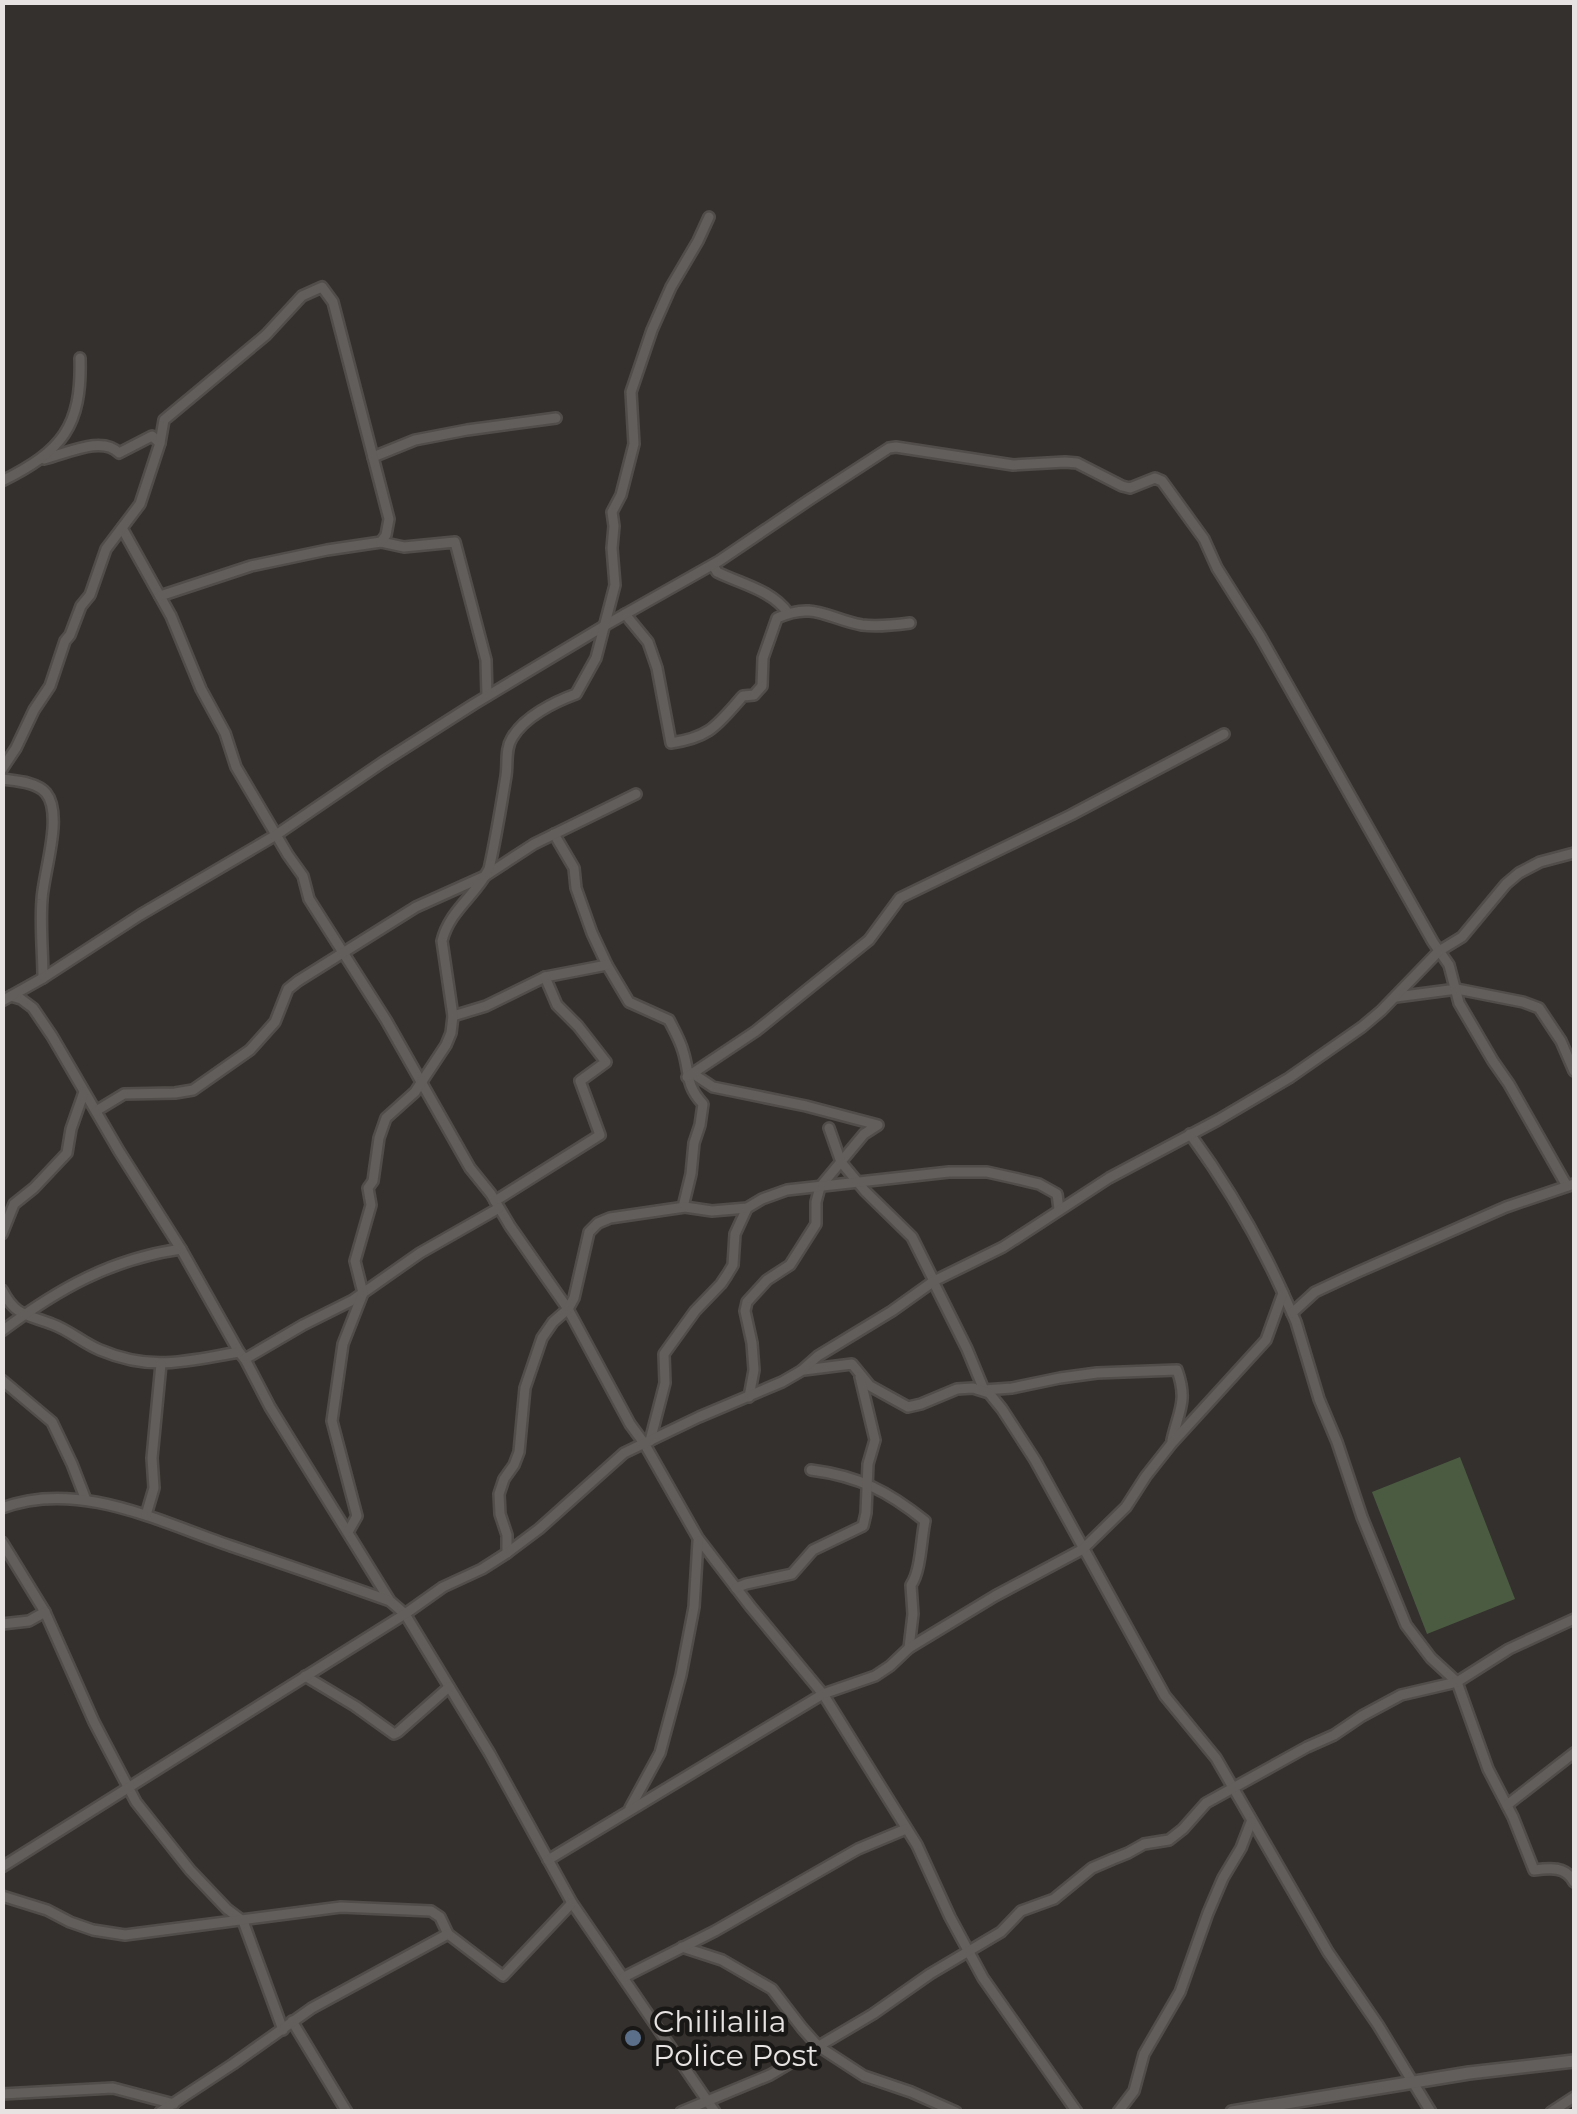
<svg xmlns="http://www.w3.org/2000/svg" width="1577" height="2114" viewBox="0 0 1577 2114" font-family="Montserrat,sans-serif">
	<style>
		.green { fill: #4b5b41 }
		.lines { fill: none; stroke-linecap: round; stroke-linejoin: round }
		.minor-casing { stroke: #514d4a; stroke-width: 14 }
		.tertiary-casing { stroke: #514d4a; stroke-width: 16 }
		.minor { stroke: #625e5b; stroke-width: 9 }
		.tertiary { stroke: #625e5b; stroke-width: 11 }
		.service-dot { fill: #5c6f8a; stroke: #1a1817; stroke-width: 4 }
		.labels { text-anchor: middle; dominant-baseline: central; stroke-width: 9; stroke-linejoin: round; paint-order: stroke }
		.poi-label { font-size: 30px; fill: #e6e3e2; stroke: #1a1817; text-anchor: start }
	</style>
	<rect width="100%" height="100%" fill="#34302d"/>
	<path class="green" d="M 1460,1457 L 1515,1599 L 1427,1634 L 1372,1492 Z"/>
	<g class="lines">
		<defs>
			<g id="minor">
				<path d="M 373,457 L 415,440 L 467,430 L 556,418"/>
				<path d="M 44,459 C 66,454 102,435 119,453 L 152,436 L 160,443"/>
				<path d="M 2,481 C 62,451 82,427 80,358"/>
				<path d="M 122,528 L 171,616 L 201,689 L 225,733 L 236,767 L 288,855 L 303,876 L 309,899 L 386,1020 L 470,1168 L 491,1194 L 510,1226 L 568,1309 L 630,1424 L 644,1443 L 698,1538 L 750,1606 L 823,1694 L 917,1845 L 950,1917 L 983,1978 L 1077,2112"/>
				<path d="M 713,565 L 717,572 C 741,584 772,590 788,613"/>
				<path d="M 160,596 L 251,566 L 327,550 L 381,542 L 404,547 L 455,542 L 486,660 L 487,696"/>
				<path d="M 625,614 L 648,642 L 657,668 L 671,743 C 711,737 717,725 743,696 L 754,695 L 762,686 L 763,658 L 777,618 C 814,601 828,619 862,625 C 877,627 895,625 910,623"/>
				<path d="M 2,769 L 16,748 L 34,710 L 50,686 L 65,641 L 70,635 L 81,606 L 90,595 L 106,549 L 140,504 L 160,443 L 164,420 L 266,335 L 302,296 L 322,287 L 333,302 L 389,519 L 386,535 L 381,542"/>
				<path d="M 2,779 C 16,781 37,782 46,793 C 64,815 43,874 42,900 C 40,926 43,953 43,978"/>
				<path d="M 554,834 L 574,868 L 576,888 L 592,933 L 607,965 L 629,1002 L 669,1020 C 674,1030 680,1040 683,1051 C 690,1073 685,1085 703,1104 L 700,1125 L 694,1143 L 691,1174 L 683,1207"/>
				<path d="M 11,996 L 21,999 L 33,1008 L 52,1036 L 119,1151 L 181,1249 L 239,1352 L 245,1359 L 270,1407 L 390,1601 L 405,1614 L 490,1754 L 572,1903 L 715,2112"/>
				<path d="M 1396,997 L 1457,989 L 1523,1002 L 1539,1008 L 1561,1041 L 1574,1071"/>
				<path d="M 2,1001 L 43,978 L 140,915 L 276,835 L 383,762 L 474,704 L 604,626 L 719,561 L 809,500 L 889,448 L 896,447 L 1013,465 L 1065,462 L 1077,463 L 1122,486 L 1130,488 L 1155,478 L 1162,481 L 1204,539 L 1217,568 L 1260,636 L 1433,942 L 1449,965 L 1459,1003 L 1493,1061 L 1509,1084 L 1567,1186"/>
				<path d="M 453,1016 L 486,1006 L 545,977 L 607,965"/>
				<path d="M 692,1073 L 713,1087 L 806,1106 L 878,1125 L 864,1134 L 820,1187 L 816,1202 L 816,1224 L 790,1265 L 767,1280 L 747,1302 L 745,1311 L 752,1343 L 754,1370 L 749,1397"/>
				<path d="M 687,1077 L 756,1031 L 869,940 L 900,898 L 1071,815 L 1224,734"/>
				<path d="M 96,1111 L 124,1094 L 175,1093 L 193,1090 L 250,1050 L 275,1022 L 288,989 L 298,981 L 416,907 L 485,876 L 534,844 L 636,794"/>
				<path d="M 829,1128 L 841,1162 L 865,1191 L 912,1237 L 934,1281"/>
				<path d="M 495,1201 L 600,1135 L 580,1081 L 606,1062 L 578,1026 L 557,1005 L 545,977"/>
				<path d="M 2,1234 L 14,1204 L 34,1188 L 67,1153 L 71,1129 L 84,1092"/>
				<path d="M 934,1283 L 967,1349 L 984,1390 L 1012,1388 L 1060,1378 L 1097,1373 L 1177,1370 C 1188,1401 1179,1410 1172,1440"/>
				<path d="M 2,1290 C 16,1317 27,1314 52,1324 C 69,1330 83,1343 100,1350 C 152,1372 186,1361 239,1352"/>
				<path d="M 1283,1293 L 1296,1322 L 1319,1399 L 1337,1442 L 1362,1517 L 1406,1625 L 1431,1658 L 1457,1682 L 1488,1769 L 1513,1817 L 1534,1870 C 1550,1868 1566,1866 1574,1882"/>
				<path d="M 1292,1313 L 1315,1292 L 1358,1272 L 1506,1207 L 1574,1184"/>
				<path d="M 2,1331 C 58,1289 111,1259 181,1249"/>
				<path d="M 245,1359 L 303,1325 L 353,1300 L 420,1253 L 499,1208"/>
				<path d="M 804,1370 L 852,1364 L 870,1386 L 908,1407 L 921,1404 L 957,1389 L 973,1388 L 989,1393 L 1002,1409 L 1035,1460 L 1165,1696 L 1216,1758 L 1328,1952 L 1378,2025 L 1431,2112"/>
				<path d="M 2,1380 L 52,1422 L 72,1464 L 86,1500"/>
				<path d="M 650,1441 L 665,1383 L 664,1354 L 695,1311 L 721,1284 L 727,1275 L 733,1265 L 735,1234 L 747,1208"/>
				<path d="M 811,1470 C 858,1476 888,1491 925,1521 C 921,1539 921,1571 911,1585 L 913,1614 L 909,1648"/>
				<path d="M 2,1508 C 78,1479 160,1522 231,1546 C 284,1564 337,1582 390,1601"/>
				<path d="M 146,1515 L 154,1488 L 152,1458 L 161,1364"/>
				<path d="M 348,1532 L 357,1516 L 332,1421 L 343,1344 L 363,1293 L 355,1261 L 371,1205 L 368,1188 L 373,1181 L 379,1138 L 386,1118 L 415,1092 L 446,1045 L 451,1033 L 453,1016 L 442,941 C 449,911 476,895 489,869 C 496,838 501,807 506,776 C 508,763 505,749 512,738 C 524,717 554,702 576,694 L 596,658 L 615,585 L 612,548 L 614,526 L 612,512 L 621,495 L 634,444 L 631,392 L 652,330 L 671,287 L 698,241 L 709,217"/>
				<path d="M 2,1542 L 45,1612 L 94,1722 L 136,1802 L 190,1870 L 227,1909 L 243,1921 L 283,2030"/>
				<path d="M 507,1553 L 507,1535 L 500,1514 L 499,1494 L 504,1479 L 514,1465 L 519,1452 L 525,1388 L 542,1338 L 553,1322 L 568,1309 L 574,1298 L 589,1232 L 598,1223 L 610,1218 L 685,1207 L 712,1211 L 747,1208 L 762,1199 L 787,1190 L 949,1172 L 987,1172 L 1014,1178 L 1039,1184 L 1057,1194 L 1059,1209"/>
				<path d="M 736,1588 L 746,1584 L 792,1574 L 813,1550 L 863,1526 L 866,1513 L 868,1464 L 875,1440 L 860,1377"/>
				<path d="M 2,1624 L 29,1621 L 45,1612"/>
				<path d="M 305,1676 L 355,1706 L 394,1734 L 398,1732 L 449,1687"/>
				<path d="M 1507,1805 L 1574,1753"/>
				<path d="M 630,1808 L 660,1753 L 681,1675 L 694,1607 L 698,1541"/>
				<path d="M 548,1860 L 823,1694 L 875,1676 L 890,1666 L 909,1648 L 995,1596 L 1083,1549 L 1126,1507 L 1146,1476 L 1172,1443 L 1266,1340 L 1283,1293 C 1258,1238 1226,1183 1190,1134"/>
				<path d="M 2,1867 L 405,1614 L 443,1587 L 482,1569 L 507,1553 L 539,1529 L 624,1453 L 699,1417 L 782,1382 L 801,1371 L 818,1356 L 892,1311 L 934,1281 L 1003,1247 L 1109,1178 L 1218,1120 L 1289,1078 L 1362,1027 L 1381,1011 L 1439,951 L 1462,937 L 1506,884 L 1519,873 L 1540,862 L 1574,853"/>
				<path d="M 2,1896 L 47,1910 L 70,1922 L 93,1930 L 125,1935 L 341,1907 L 431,1911 L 440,1917 L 448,1934 L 503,1976 L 572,1903"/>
				<path d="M 682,1947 L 722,1960 L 772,1989 L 802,2028 L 818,2046 L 864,2076 L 911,2092 L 956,2112"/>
				<path d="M 624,1977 L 715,1931 L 858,1849 L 906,1829"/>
				<path d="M 292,2021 L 347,2112"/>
				<path d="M 2,2094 L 113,2088 L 174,2104"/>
				<path d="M 160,2112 L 233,2064 L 312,2008 L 448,1934"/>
				<path d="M 681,2112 L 770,2075 L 873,2014 L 930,1974 L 1001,1932 L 1021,1911 L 1054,1899 L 1092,1868 L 1113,1859 L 1128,1853 L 1144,1844 L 1169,1840 L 1183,1829 L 1206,1803 L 1307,1747 L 1334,1735 L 1362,1716 L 1401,1695 L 1457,1682 L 1509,1649 L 1574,1619"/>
				<path d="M 1118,2112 L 1134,2091 L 1144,2054 L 1180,1992 L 1208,1913 L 1223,1878 L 1241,1848 L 1251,1822"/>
				<path d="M 1551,2112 L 1574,2097"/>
			</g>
			<path id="tertiary" d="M 1232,2112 L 1469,2073 L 1574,2061"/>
		</defs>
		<use href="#minor" class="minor-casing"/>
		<use href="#tertiary" class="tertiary-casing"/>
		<use href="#minor" class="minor"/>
		<use href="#tertiary" class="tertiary"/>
	</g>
	<circle class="service-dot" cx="633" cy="2038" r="10"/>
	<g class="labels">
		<g class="poi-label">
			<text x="653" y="2021">Chililalila<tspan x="653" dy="34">Police Post</tspan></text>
		</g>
	</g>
	<rect width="1577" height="2114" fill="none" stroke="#e6e3e2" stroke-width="10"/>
</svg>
